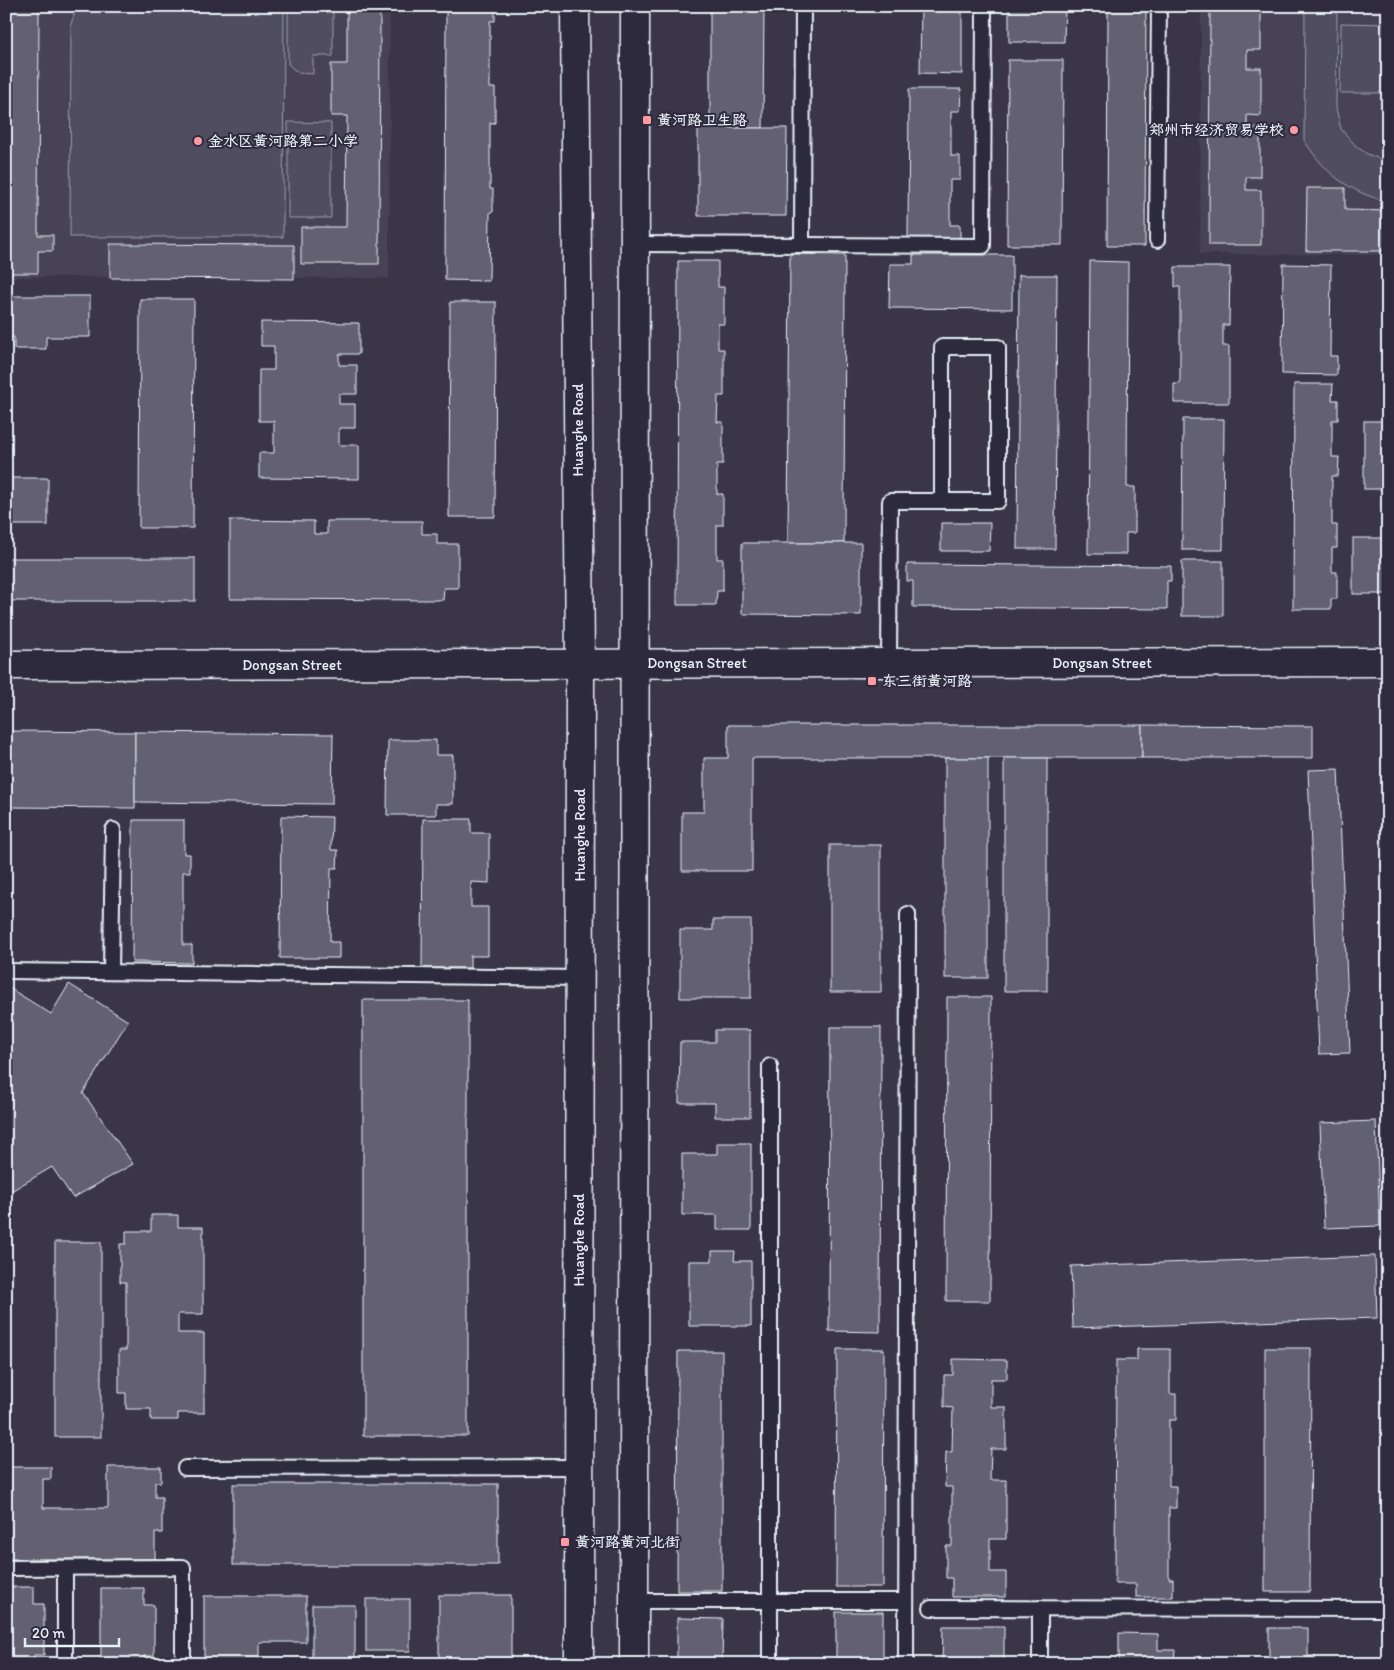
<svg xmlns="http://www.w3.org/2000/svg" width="1394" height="1670" viewBox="0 0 1394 1670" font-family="Itim,'LXGW WenKai TC',sans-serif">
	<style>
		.built { fill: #464354 }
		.green { fill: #504e5f; stroke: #9ca0ac }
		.building { fill: #636171; stroke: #e8f1f8 }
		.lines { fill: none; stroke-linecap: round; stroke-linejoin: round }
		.service-casing { stroke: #e8f1f8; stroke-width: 18 }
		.tertiary-casing { stroke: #e8f1f8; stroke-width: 31 }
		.secondary-casing { stroke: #e8f1f8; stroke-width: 31 }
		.service { stroke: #2f2a3d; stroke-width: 14 }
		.tertiary { stroke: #2f2a3d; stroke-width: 28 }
		.secondary { stroke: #2f2a3d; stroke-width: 28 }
		.poi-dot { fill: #ff9aa2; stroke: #2f2a3d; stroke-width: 2 }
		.labels { text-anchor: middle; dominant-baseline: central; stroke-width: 4; stroke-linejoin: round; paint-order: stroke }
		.poi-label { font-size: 15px; font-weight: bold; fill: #e8f1f8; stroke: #2f2a3d; text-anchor: start }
		.street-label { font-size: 15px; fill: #e8f1f8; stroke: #2f2a3d }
	</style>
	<rect width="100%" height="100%" fill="#3a3648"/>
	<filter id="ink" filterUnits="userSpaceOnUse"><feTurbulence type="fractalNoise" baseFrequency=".02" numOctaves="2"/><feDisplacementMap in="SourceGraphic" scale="10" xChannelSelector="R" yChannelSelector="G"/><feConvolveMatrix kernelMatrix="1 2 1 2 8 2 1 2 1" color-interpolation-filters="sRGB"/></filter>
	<g filter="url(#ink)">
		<g class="built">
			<path d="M 6,6 L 390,6 L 389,278 L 6,277 Z"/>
			<path d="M 1201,6 L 1388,6 L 1388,255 L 1200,254 Z"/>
		</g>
		<g class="green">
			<path d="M 77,6 L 284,6 L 283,237 L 70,237 L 71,24 Z"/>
			<path d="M 288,6 L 333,6 L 333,56 L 313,56 L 313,74 L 298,73 L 288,64 Z"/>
			<path d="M 1305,6 L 1337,6 L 1336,108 L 1341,129 L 1356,146 L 1367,154 L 1388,162 L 1388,202 C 1348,191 1326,175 1304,140 Z"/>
			<path d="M 1341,23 L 1388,24 L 1388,93 L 1340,93 Z"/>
			<path d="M 288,122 L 331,123 L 331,218 L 288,218 Z"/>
		</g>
		<g class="building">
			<path d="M 6,6 L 39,6 L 38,235 L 53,235 L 53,251 L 38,251 L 38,273 L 6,273 Z"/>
			<path d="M 347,6 L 380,6 L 379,264 L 301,264 L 301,227 L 346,227 L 347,116 L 331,116 L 331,64 L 347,64 Z"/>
			<path d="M 446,6 L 495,6 L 495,21 L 490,21 L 490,88 L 495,88 L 495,123 L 490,123 L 490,189 L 493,189 L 493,212 L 490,212 L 489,281 L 445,280 Z"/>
			<path d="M 710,6 L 764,6 L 763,128 L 710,128 Z"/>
			<path d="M 921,6 L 962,6 L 962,74 L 920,73 Z"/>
			<path d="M 1009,6 L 1065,6 L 1064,42 L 1009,42 Z"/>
			<path d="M 1108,6 L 1146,6 L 1145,246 L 1107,246 Z"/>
			<path d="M 1210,6 L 1261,6 L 1261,50 L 1247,50 L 1247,68 L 1261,68 L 1261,116 L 1247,115 L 1247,128 L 1260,128 L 1260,177 L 1246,177 L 1246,190 L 1261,190 L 1261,245 L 1209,245 Z"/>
			<path d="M 1008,60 L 1063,60 L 1062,245 L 1007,245 Z"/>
			<path d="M 909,89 L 961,89 L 960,111 L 951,111 L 951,156 L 960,156 L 960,180 L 950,180 L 950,225 L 960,225 L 960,241 L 908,241 Z"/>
			<path d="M 698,128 L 787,128 L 786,216 L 698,216 Z"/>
			<path d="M 1307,188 L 1345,188 L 1345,210 L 1388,211 L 1388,251 L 1306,251 Z"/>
			<path d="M 110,244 L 294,245 L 294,279 L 110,278 Z"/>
			<path d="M 790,254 L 845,255 L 844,543 L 788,543 Z"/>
			<path d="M 913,255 L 1012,255 L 1012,309 L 889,308 L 890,264 L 913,264 Z"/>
			<path d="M 678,261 L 718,261 L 718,287 L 724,287 L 724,324 L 718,324 L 718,349 L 724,349 L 724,396 L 718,396 L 717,422 L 723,422 L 723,464 L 717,464 L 717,494 L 723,494 L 723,525 L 717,525 L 717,559 L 723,559 L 723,591 L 717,591 L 716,605 L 677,605 Z"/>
			<path d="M 1090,261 L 1128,262 L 1127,487 L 1135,487 L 1135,533 L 1126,533 L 1126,554 L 1088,554 Z"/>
			<path d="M 1283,264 L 1331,265 L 1330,356 L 1337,356 L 1337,375 L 1282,374 Z"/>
			<path d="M 1175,267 L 1230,267 L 1229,325 L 1223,325 L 1223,346 L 1229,346 L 1229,403 L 1174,403 L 1174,384 L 1180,384 L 1180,287 L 1175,287 Z"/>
			<path d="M 1019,275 L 1057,275 L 1055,549 L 1017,549 Z"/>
			<path d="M 6,296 L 90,296 L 90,337 L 46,337 L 46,349 L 14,349 L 14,337 L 6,337 Z"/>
			<path d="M 140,299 L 194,299 L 193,528 L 139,528 Z"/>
			<path d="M 450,302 L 496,302 L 495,517 L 449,517 Z"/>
			<path d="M 261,322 L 359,323 L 359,354 L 339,354 L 339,365 L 357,365 L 357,394 L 339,394 L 339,404 L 355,404 L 355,428 L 339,428 L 339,445 L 359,445 L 359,479 L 259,478 L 259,453 L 274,453 L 274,421 L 259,421 L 259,370 L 274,370 L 274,346 L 261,346 Z"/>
			<path d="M 1294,384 L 1333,384 L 1332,400 L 1338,400 L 1338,420 L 1332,420 L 1332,457 L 1339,457 L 1338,476 L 1332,476 L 1332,525 L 1337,525 L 1337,548 L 1332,548 L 1332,572 L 1337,572 L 1337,599 L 1331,599 L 1331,609 L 1293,609 Z"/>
			<path d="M 1183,419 L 1224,419 L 1223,550 L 1182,550 Z"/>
			<rect x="1364" y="421" width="24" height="68"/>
			<rect x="6" y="478" width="42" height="47"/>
			<path d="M 230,520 L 314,521 L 314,534 L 327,534 L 327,521 L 422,521 L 422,534 L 437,534 L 437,544 L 458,544 L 458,588 L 444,588 L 443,600 L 230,599 Z"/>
			<path d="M 941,523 L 990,523 L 989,551 L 941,551 Z"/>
			<rect x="1353" y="538" width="35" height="56"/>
			<path d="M 742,543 L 861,543 L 861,615 L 742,614 Z"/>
			<rect x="6" y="558" width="189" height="43"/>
			<rect x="1182" y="561" width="41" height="55"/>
			<path d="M 907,564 L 1171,566 L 1171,581 L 1167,581 L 1167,609 L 913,607 L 913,581 L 907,581 Z"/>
			<path d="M 728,725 L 1142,725 L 1142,758 L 752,758 L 752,871 L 682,871 L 682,812 L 704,812 L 704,758 L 728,758 Z"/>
			<path d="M 1142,725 L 1313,726 L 1313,758 L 1142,758 Z"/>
			<path d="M 6,731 L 135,732 L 135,808 L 6,807 Z"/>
			<path d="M 135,732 L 333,734 L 332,804 L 135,802 Z"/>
			<path d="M 388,740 L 436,740 L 436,755 L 453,755 L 453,804 L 436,804 L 436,815 L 387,815 Z"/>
			<rect x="945" y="758" width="43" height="220"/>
			<rect x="1004" y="758" width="43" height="233"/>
			<path d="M 1338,769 L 1350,1053 L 1319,1054 L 1308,770 Z"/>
			<path d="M 281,816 L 332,817 L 331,850 L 338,850 L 337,868 L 331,868 L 330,942 L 339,942 L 339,958 L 280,958 Z"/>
			<path d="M 423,819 L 471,819 L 471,833 L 489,833 L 489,883 L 471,882 L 471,907 L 488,907 L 488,956 L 470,956 L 470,968 L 422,968 Z"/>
			<path d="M 133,820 L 184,820 L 184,854 L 190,854 L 190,872 L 183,872 L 183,945 L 192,945 L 192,963 L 132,962 Z"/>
			<rect x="830" y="845" width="51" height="147"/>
			<path d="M 713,920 L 751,920 L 751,998 L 680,998 L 680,930 L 713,930 Z"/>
			<path d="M 69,984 L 128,1021 L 83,1093 L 133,1164 L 73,1198 L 52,1167 L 6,1194 L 6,986 L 51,1014 Z"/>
			<path d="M 947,997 L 991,997 L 990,1301 L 946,1301 Z"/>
			<rect x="363" y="1000" width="105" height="436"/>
			<path d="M 830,1027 L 881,1027 L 880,1332 L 829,1331 Z"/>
			<path d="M 715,1030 L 750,1030 L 750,1117 L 715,1117 L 715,1103 L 679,1103 L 680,1042 L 715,1042 Z"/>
			<path d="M 1376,1121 L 1380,1226 L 1324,1228 L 1320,1123 Z"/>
			<path d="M 717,1143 L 751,1143 L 751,1230 L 717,1230 L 717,1215 L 682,1215 L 682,1154 L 717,1154 Z"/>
			<path d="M 151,1215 L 178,1215 L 178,1227 L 203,1227 L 203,1314 L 178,1314 L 178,1333 L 204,1333 L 204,1413 L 178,1413 L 178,1420 L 151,1420 L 151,1409 L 126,1409 L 126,1393 L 119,1393 L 119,1350 L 126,1350 L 126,1282 L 120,1282 L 120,1244 L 126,1244 L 126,1231 L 151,1231 Z"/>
			<rect x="55" y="1242" width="46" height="195"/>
			<path d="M 712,1251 L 735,1251 L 734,1261 L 751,1261 L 751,1326 L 689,1326 L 689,1261 L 712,1261 Z"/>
			<path d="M 1375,1256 L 1377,1318 L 1073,1328 L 1071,1266 Z"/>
			<path d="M 1265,1348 L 1311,1348 L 1310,1592 L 1265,1592 Z"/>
			<path d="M 837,1349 L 884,1349 L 883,1587 L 836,1587 Z"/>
			<path d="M 1137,1349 L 1170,1349 L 1170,1394 L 1176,1394 L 1176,1420 L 1169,1420 L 1169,1486 L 1176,1486 L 1176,1508 L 1169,1508 L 1169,1579 L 1173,1579 L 1173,1597 L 1136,1597 L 1136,1584 L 1115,1584 L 1116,1360 L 1137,1360 Z"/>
			<path d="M 678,1351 L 722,1351 L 722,1591 L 677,1591 Z"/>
			<path d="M 953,1359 L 1007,1360 L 1007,1379 L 991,1379 L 991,1407 L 1006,1407 L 1006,1449 L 991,1449 L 990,1480 L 1006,1480 L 1006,1539 L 990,1539 L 990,1572 L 1006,1572 L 1006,1597 L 952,1597 L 952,1578 L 946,1578 L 946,1546 L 952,1546 L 952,1487 L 945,1487 L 946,1452 L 952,1452 L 953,1408 L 944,1407 L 944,1375 L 953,1375 Z"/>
			<path d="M 6,1467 L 51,1467 L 51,1479 L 43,1479 L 43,1508 L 108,1508 L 108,1467 L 161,1467 L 161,1482 L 155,1482 L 155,1497 L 162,1497 L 162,1533 L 155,1533 L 155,1559 L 6,1559 Z"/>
			<rect x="233" y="1484" width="265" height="81"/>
			<path d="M 6,1587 L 34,1587 L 34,1604 L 44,1604 L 44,1655 L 34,1655 L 34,1664 L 6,1664 Z"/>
			<path d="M 101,1588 L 144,1588 L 144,1605 L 154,1605 L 154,1656 L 144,1656 L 144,1664 L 101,1664 Z"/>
			<rect x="439" y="1595" width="72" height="69"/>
			<path d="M 204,1596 L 306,1596 L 306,1642 L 259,1642 L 259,1664 L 204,1664 Z"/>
			<rect x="366" y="1599" width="44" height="52"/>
			<rect x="312" y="1605" width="43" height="55"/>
			<rect x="836" y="1612" width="47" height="52"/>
			<path d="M 677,1618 L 723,1619 L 722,1664 L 677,1664 Z"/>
			<path d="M 943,1626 L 1004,1626 L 1004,1664 L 942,1664 Z"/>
			<path d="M 1269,1628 L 1308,1628 L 1308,1656 L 1315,1656 L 1315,1664 L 1269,1664 Z"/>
			<path d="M 1119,1633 L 1158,1634 L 1158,1650 L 1175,1650 L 1174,1664 L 1119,1664 Z"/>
		</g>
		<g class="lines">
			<defs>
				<g id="service">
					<path d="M 1157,240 L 1159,6"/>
					<path d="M 635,244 L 983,246 L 984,6"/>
					<path d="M 802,245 L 803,6"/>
					<path d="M 889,663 L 890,501 L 942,501 L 942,347 L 998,347 L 998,501 L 942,501"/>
					<path d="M 6,971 L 580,978"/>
					<path d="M 111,972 L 113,830"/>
					<path d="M 185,1468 L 579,1467"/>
					<path d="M 6,1568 L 183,1567 L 183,1664"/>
					<path d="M 65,1568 L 65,1664"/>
					<path d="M 634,1601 L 906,1601"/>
					<path d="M 931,1608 L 1388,1609"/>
					<path d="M 770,1664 L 770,1066"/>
					<path d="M 906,1664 L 908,914"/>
					<path d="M 1040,1664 L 1040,1608"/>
				</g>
				<path id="tertiary" d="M 6,665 L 1388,662"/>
				<g id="secondary">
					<path d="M 575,6 L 580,664 L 579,1664"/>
					<path d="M 634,1664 L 635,6"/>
				</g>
			</defs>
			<use href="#service" class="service-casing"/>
			<use href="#tertiary" class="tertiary-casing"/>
			<use href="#secondary" class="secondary-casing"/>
			<use href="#service" class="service"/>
			<use href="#tertiary" class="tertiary"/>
			<use href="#secondary" class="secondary"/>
		</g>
	</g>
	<g class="poi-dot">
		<rect x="642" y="115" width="10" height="10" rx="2.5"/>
		<circle cx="1294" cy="130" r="5"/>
		<circle cx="198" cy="141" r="5"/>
		<rect x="867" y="676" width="10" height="10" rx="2.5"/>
		<rect x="560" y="1537" width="10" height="10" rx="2.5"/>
	</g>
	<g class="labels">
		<g class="poi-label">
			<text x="657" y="120">黄河路卫生路</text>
			<text x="1284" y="130" text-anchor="end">郑州市经济贸易学校</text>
			<text x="208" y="141">金水区黄河路第二小学</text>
			<text x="882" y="681">东三街黄河路</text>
			<text x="575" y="1542">黄河路黄河北街</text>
		</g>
		<g class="street-label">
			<text transform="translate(578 430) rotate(-90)">Huanghe Road</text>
			<text x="697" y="663">Dongsan Street</text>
			<text x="1102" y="663">Dongsan Street</text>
			<text x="292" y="665">Dongsan Street</text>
			<text transform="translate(580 835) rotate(-90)">Huanghe Road</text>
			<text transform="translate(579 1240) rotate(-90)">Huanghe Road</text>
		</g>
	</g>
	<rect width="1394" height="1670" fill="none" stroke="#2f2a3d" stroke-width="25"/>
	<rect x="12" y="12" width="1369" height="1645" fill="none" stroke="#e8f1f8" stroke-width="2" filter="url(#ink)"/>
	<path d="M25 1638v8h94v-8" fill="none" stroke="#e8f1f8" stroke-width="2.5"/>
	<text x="32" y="1638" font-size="15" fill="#e8f1f8" stroke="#2f2a3d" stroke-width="4" paint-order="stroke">20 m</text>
</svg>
